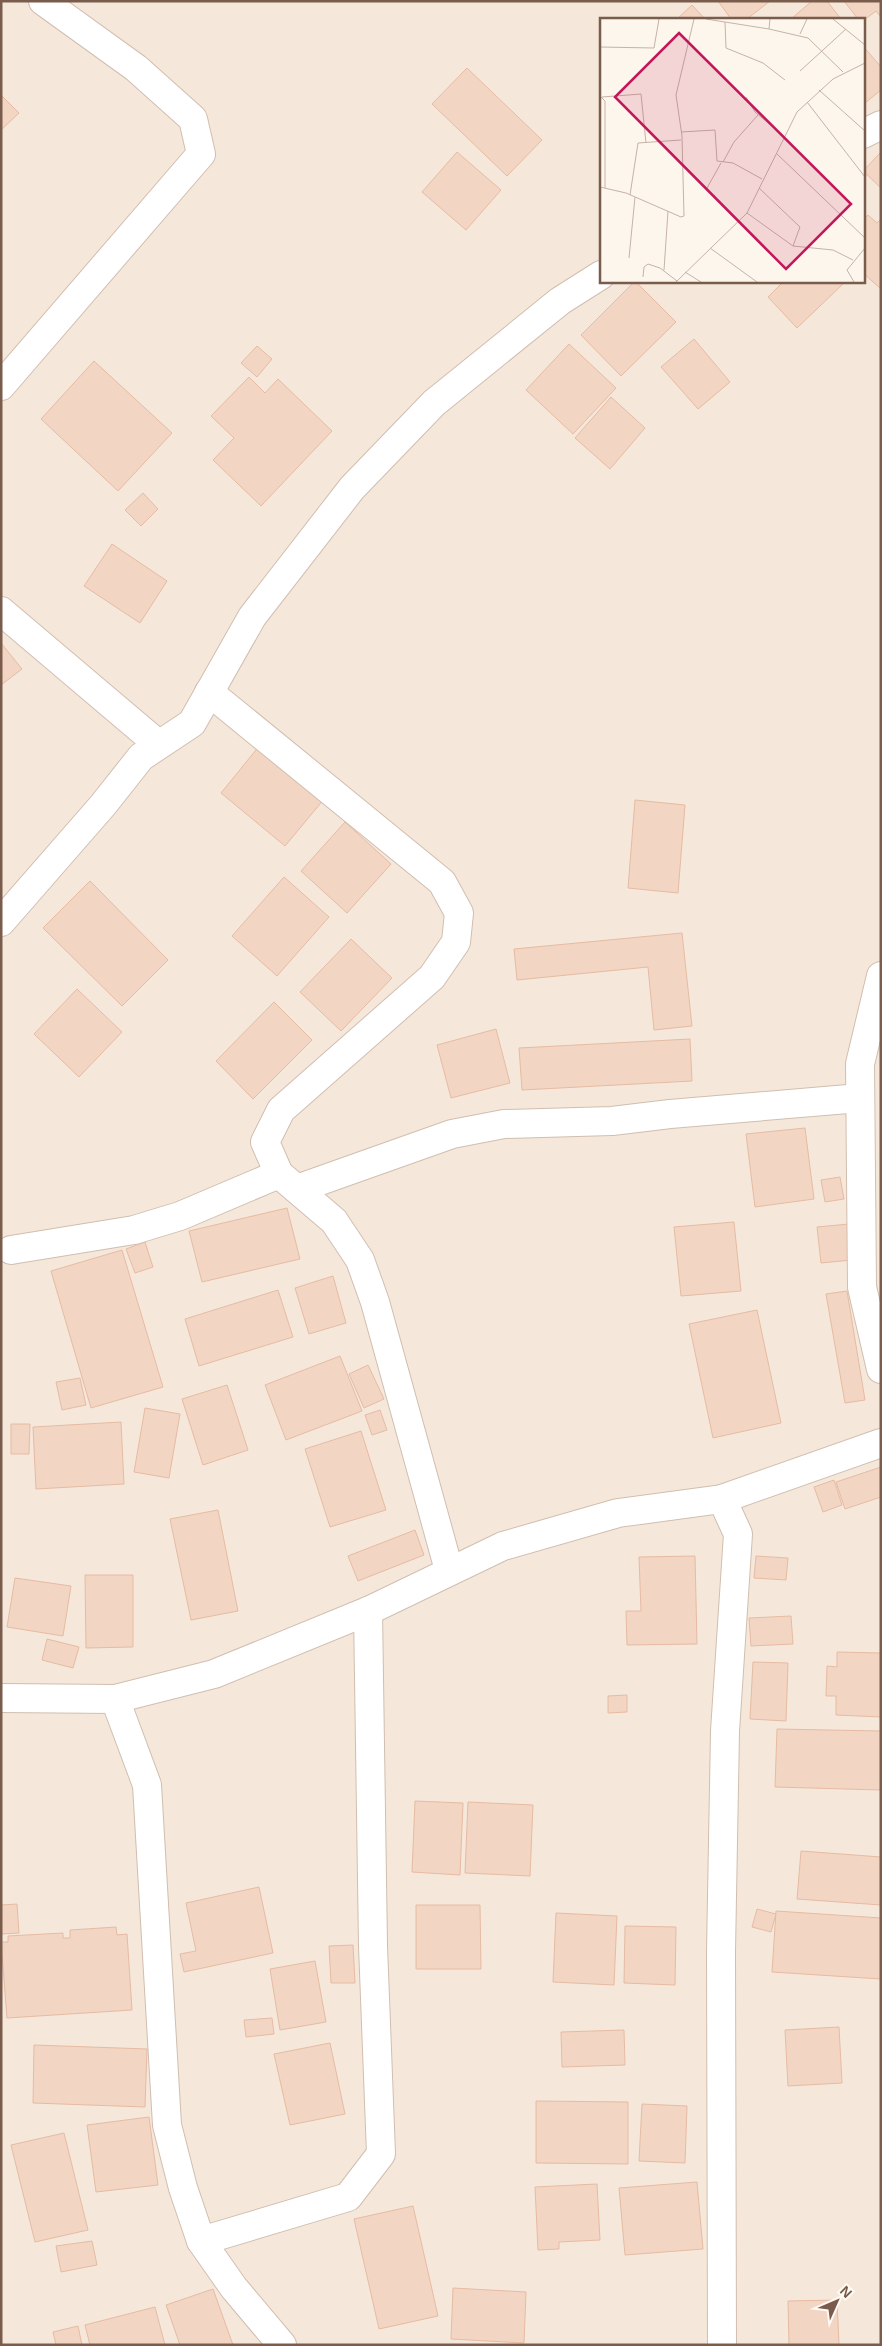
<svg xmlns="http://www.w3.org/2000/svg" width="882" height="2346" viewBox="0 0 882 2346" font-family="Helvetica,sans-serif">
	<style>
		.residential { fill: #f5e8da; fill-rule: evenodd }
		.building { fill: #f3d5c3; stroke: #e6bba3 }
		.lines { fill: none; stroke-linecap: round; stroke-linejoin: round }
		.minor-casing { stroke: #d1beb0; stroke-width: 30 }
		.minor { stroke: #fff; stroke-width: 28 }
		.inset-road { fill: none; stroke: #c5b3a7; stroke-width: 1 }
		.view { fill: #c2185b; fill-opacity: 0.15; stroke: #c2185b; stroke-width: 2.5 }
		.inset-edge { fill: none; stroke: #7a5c4d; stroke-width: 2.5 }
	</style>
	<rect width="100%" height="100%" fill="#fdf6ec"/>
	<path class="residential" d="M 1,1 L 881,1 L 881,2345 L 1,2345 ZM 601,19 L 863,19 L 863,281 L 601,281 Z"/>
	<g class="building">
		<path d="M 718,1 L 770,1 L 747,19 L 731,19 Z"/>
		<path d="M 812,1 L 827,1 L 841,19 L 791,19 Z"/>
		<path d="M 844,1 L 881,1 L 881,17 L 876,11 L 863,21 L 863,19 L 858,19 Z"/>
		<path d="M 692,5 L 705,19 L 677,19 Z"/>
		<path d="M 863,46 L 881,67 L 881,90 L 865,103 Z"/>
		<path d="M 467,68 L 542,140 L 507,176 L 432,104 Z"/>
		<path d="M 1,95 L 19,113 L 1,130 Z"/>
		<path d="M 457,152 L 501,190 L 466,230 L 422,192 Z"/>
		<path d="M 881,152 L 881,188 L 863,171 Z"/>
		<path d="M 868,215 L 877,223 L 881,219 L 881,289 L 863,273 L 863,220 Z"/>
		<path d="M 635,281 L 676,322 L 621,376 L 581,335 Z"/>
		<path d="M 784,281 L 842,281 L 844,283 L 797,328 L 768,297 Z"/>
		<path d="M 694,339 L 730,382 L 698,409 L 661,367 Z"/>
		<path d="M 569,344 L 616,388 L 573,434 L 526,390 Z"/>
		<path d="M 257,346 L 272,359 L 257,377 L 241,363 Z"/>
		<path d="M 94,361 L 172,433 L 118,491 L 41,419 Z"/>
		<path d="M 249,377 L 265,393 L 278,379 L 332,431 L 261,506 L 213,460 L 234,438 L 211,416 Z"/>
		<path d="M 611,397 L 645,428 L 610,469 L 575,438 Z"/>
		<path d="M 143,493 L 158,509 L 141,526 L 125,510 Z"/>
		<path d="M 112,544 L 167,581 L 140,623 L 84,586 Z"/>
		<path d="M 1,643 L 22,669 L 1,685 Z"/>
		<path d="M 260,745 L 325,798 L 285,846 L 221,793 Z"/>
		<path d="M 635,800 L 685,805 L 678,893 L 628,888 Z"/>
		<path d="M 345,822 L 391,864 L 347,913 L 301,871 Z"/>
		<path d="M 284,877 L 329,917 L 277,976 L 232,936 Z"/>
		<path d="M 90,881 L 168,960 L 122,1006 L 43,928 Z"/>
		<path d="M 682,933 L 692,1026 L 654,1030 L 648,967 L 517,980 L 514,949 Z"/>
		<path d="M 351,939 L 392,978 L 341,1031 L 300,992 Z"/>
		<path d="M 77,989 L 122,1032 L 79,1077 L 34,1034 Z"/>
		<path d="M 274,1002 L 312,1040 L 253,1099 L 216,1061 Z"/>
		<path d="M 496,1029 L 510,1083 L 451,1098 L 437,1045 Z"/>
		<path d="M 690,1039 L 692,1081 L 522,1090 L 519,1048 Z"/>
		<path d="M 805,1128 L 814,1199 L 755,1207 L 746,1134 Z"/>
		<path d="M 840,1177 L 844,1199 L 825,1202 L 821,1180 Z"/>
		<path d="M 287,1208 L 300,1259 L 202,1282 L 189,1231 Z"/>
		<path d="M 734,1222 L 741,1291 L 681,1296 L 674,1227 Z"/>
		<path d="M 849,1224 L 852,1260 L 821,1263 L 817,1227 Z"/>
		<path d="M 145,1242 L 153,1267 L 135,1273 L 126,1249 Z"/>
		<path d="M 122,1250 L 163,1387 L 91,1408 L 51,1271 Z"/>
		<path d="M 333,1276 L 346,1323 L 309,1334 L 295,1288 Z"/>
		<path d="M 278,1290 L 293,1337 L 199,1366 L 185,1319 Z"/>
		<path d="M 847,1291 L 865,1400 L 845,1403 L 826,1294 Z"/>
		<path d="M 757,1310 L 781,1423 L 713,1438 L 689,1324 Z"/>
		<path d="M 340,1356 L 362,1411 L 286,1440 L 265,1385 Z"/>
		<path d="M 368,1365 L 384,1399 L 364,1408 L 349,1374 Z"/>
		<path d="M 80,1378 L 86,1405 L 62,1410 L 56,1382 Z"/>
		<path d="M 227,1385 L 248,1450 L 203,1465 L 182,1399 Z"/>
		<path d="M 145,1408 L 180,1414 L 169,1478 L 134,1472 Z"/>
		<path d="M 380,1410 L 387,1430 L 372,1435 L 365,1415 Z"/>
		<path d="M 121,1422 L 124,1484 L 36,1489 L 33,1427 Z"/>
		<path d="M 11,1424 L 30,1424 L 29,1454 L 11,1454 Z"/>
		<path d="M 361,1431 L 386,1510 L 330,1527 L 305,1449 Z"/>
		<path d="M 881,1467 L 881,1497 L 845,1509 L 836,1482 Z"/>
		<path d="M 834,1480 L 842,1505 L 823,1512 L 814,1487 Z"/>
		<path d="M 218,1510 L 238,1611 L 191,1620 L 170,1519 Z"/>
		<path d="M 415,1530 L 424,1555 L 358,1581 L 348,1556 Z"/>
		<path d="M 695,1556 L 697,1644 L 627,1645 L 626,1611 L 641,1611 L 639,1557 Z"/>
		<path d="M 756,1556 L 788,1558 L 786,1580 L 754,1578 Z"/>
		<path d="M 85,1575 L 133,1575 L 133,1647 L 86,1648 Z"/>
		<path d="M 15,1578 L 71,1586 L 63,1636 L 7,1627 Z"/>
		<path d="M 791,1616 L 793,1644 L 751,1646 L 749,1618 Z"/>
		<path d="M 47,1639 L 79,1647 L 73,1668 L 42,1660 Z"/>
		<path d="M 837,1652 L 881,1653 L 881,1717 L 836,1715 L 836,1696 L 826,1696 L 827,1666 L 837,1667 Z"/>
		<path d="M 753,1662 L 788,1663 L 786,1721 L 750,1719 Z"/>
		<path d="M 627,1695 L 627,1712 L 608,1713 L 608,1696 Z"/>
		<path d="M 777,1729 L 881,1731 L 881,1790 L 775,1787 Z"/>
		<path d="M 415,1801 L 463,1803 L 460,1875 L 412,1872 Z"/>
		<path d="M 468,1802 L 533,1805 L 530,1876 L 465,1873 Z"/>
		<path d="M 801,1851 L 881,1857 L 881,1905 L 797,1899 Z"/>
		<path d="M 259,1887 L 273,1953 L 184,1972 L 180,1954 L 196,1951 L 186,1903 Z"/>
		<path d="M 17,1904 L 19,1933 L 1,1934 L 1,1905 Z"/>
		<path d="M 416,1905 L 480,1905 L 481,1969 L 416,1969 Z"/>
		<path d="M 757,1909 L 776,1914 L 771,1932 L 752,1927 Z"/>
		<path d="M 776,1911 L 881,1918 L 881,1979 L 772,1972 Z"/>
		<path d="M 556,1913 L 617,1916 L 614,1985 L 553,1982 Z"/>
		<path d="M 625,1926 L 676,1927 L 675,1985 L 624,1983 Z"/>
		<path d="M 116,1927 L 117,1935 L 127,1934 L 132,2010 L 7,2018 L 1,1942 L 8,1942 L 8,1936 L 63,1933 L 63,1938 L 70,1938 L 70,1930 Z"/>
		<path d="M 353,1945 L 355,1983 L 331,1983 L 329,1946 Z"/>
		<path d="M 315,1961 L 326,2022 L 280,2030 L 270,1969 Z"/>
		<path d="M 272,2018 L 274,2034 L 246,2037 L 244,2020 Z"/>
		<path d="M 839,2027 L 842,2083 L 788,2086 L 785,2030 Z"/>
		<path d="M 624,2030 L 625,2065 L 562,2067 L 561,2032 Z"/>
		<path d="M 330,2043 L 345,2114 L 290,2125 L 274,2054 Z"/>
		<path d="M 34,2045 L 147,2049 L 145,2107 L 33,2103 Z"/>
		<path d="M 536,2101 L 628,2102 L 628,2164 L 536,2163 Z"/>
		<path d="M 642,2104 L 687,2106 L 685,2163 L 639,2161 Z"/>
		<path d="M 149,2117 L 158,2185 L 96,2192 L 87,2125 Z"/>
		<path d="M 64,2133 L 88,2230 L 35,2242 L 11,2145 Z"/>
		<path d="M 697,2182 L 703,2249 L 625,2255 L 619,2188 Z"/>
		<path d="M 597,2184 L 600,2240 L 559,2242 L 559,2249 L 538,2250 L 535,2187 Z"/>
		<path d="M 413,2206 L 438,2316 L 379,2329 L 354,2219 Z"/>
		<path d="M 92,2241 L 97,2265 L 61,2272 L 56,2246 Z"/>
		<path d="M 453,2288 L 526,2292 L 524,2343 L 451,2339 Z"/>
		<path d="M 213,2289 L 233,2345 L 180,2345 L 166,2305 Z"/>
		<path d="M 837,2300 L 839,2345 L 789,2345 L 788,2301 Z"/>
		<path d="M 155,2307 L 165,2345 L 90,2345 L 85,2325 Z"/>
		<path d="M 78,2326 L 82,2345 L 56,2345 L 53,2332 Z"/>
	</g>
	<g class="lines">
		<defs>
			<g id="minor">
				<path d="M 863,134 L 881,125"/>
				<path d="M 1,386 L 201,154 L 193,119 L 136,68 L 43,1"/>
				<path d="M 1,611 L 158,744"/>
				<path d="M 209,692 L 442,882 L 459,913 L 456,942 L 432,977 L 281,1110 L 265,1142 L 279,1174 L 334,1221 L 360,1260 L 375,1302 L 449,1570"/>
				<path d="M 1,922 L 103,805 L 141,757 L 192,723 L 252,617 L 352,488 L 434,403 L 560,301 L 601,275"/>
				<path d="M 881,976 L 860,1064 L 862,1287 L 881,1369"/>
				<path d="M 297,1189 L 452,1134 L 504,1124 L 612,1121 L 670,1114 L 860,1098"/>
				<path d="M 11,1250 L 134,1230 L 180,1216 L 279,1174"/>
				<path d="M 722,1499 L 738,1534 L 725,1731 L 721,1952 L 722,2345"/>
				<path d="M 1,1698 L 115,1699 L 214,1674 L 368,1611 L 503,1546 L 618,1513 L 722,1499 L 881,1443"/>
				<path d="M 115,1699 L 147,1785 L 167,2125 L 183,2188 L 201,2241 L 234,2288 L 282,2345"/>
				<path d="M 201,2241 L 348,2197 L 381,2154 L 373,1946 L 368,1611"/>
			</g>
		</defs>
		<use href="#minor" class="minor-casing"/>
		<use href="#minor" class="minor"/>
	</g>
	<g transform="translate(600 18)">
		<rect width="265" height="265" fill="#fdf6ec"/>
		<path class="inset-road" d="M 106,1 L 169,11M 170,1 L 169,11 L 208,20 L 243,54M 233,1 L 265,27M 125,4 L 126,30 L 163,45 L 185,62M 200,16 L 207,1M 0,29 L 54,30 L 59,1M 200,53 L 246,11M 219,72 L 265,113M 0,78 L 5,83 L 5,170M 2,79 L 41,76 L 46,125M 146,79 L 155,94 L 185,119M 207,84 L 265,159M 81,114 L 115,112 L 117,143 L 133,145 L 162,161M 177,136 L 265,220M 123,144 L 134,124 L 158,97M 0,169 L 26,175 L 81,199 L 84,198 L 82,118 L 76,77 L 94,1M 107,170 L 121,145M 159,170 L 200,209 L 193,228M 30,177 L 38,125 L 81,122M 147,195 L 193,228 L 233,232 L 253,242M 110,230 L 157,264M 29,240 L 35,179M 64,252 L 68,193M 85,254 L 101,264M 43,259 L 44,249 L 48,246 L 60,250 L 77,263M 76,264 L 147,195 L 197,94 L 233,61 L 265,45M 254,264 L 247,252 L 265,230"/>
		<path class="view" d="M 79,15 L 251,186 L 186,251 L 15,79 Z"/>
		<rect width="265" height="265" class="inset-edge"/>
	</g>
	<rect width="882" height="2346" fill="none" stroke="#7a5c4d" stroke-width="5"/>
	<g transform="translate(837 2301) rotate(45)" stroke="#fffaf3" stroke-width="4" paint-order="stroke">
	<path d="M0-4L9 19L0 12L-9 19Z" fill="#7a5c4d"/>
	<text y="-8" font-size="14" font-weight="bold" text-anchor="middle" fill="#7a5c4d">N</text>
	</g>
</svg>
